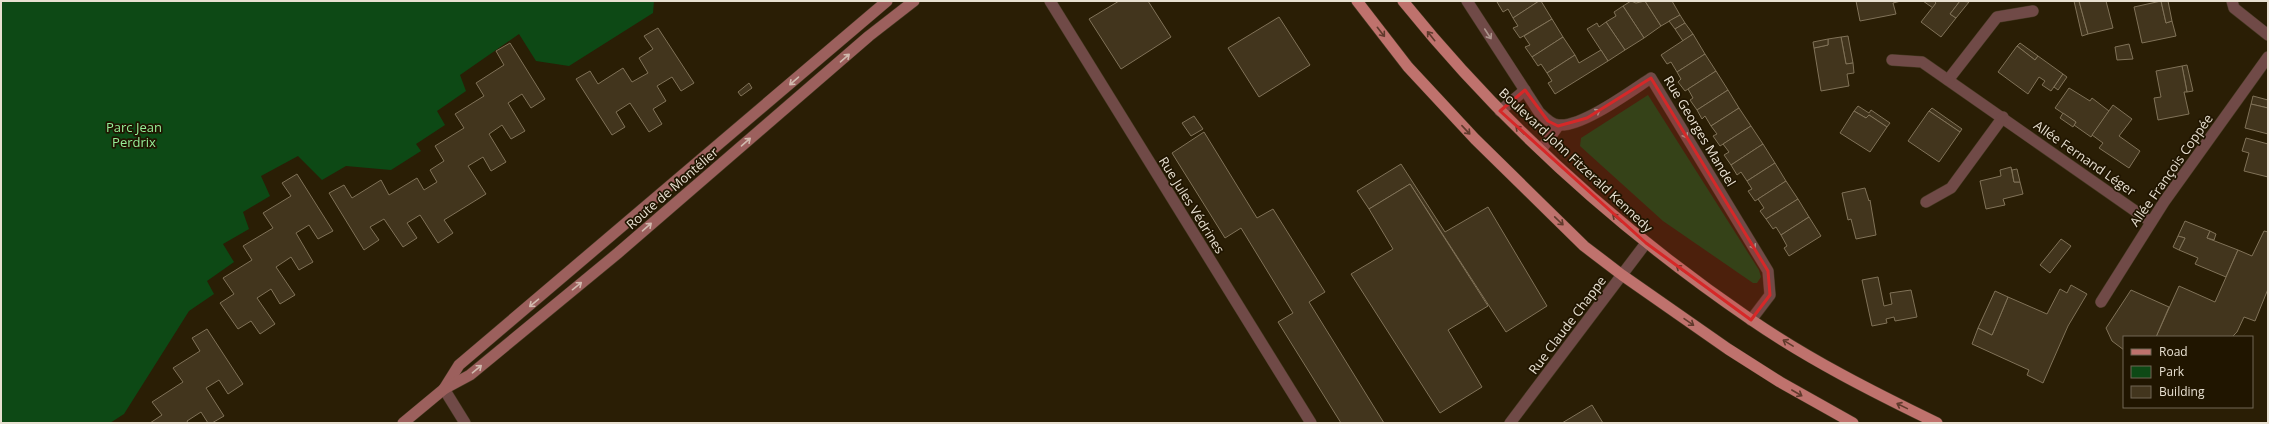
<svg xmlns="http://www.w3.org/2000/svg" width="2269" height="424" viewBox="0 0 2269 424" font-family="'Open Sans',sans-serif">
	<style>
		.green { fill: #0d4915 }
		.building { fill: #42351d; stroke: #807258 }
		.lines { fill: none; stroke-linecap: round; stroke-linejoin: round }
		.minor-casing { stroke: #453922; stroke-width: 12 }
		.secondary-casing { stroke: #453922; stroke-width: 12 }
		.primary-casing { stroke: #453922; stroke-width: 12 }
		.minor { stroke: #704a47; stroke-width: 11 }
		.secondary { stroke: #9c605d; stroke-width: 11 }
		.primary { stroke: #bf726d; stroke-width: 11 }
		.oneway { stroke: #603a2c }
		.oneway2 { stroke: #ac958c }
		.oneway3 { stroke: #d1baae }
		.marked { fill: #d62828; fill-opacity: 0.2; stroke: #d62828; stroke-width: 3; stroke-linejoin: round }
		.labels { text-anchor: middle; dominant-baseline: central; stroke-width: 3.5; stroke-linejoin: round; paint-order: stroke }
		.park-label { font-size: 13px; fill: #95ef98; stroke: #201500 }
		.street-label { font-size: 13px; fill: #e8e0d1; stroke: #201500 }
	</style>
	<rect width="100%" height="100%" fill="#2a1e05"/>
	<g class="green">
		<path d="M 1,1 L 654,1 L 653,13 L 569,66 L 536,61 L 519,34 L 460,75 L 466,91 L 437,111 L 445,125 L 416,144 L 421,151 L 391,170 L 346,166 L 322,180 L 298,156 L 261,176 L 270,196 L 243,212 L 249,229 L 223,244 L 234,262 L 207,281 L 214,294 L 189,311 L 124,414 L 110,423 L 1,423 Z"/>
		<path d="M 1648,95 L 1759,270 L 1761,277 L 1757,283 L 1753,283 L 1663,221 L 1580,146 L 1581,138 Z"/>
	</g>
	<g class="building">
		<path d="M 1119,1 L 1148,1 L 1171,37 L 1121,69 L 1089,19 Z"/>
		<path d="M 1499,1 L 1539,1 L 1513,18 L 1508,9 L 1503,12 L 1497,2 Z"/>
		<path d="M 1539,1 L 1541,1 L 1552,19 L 1520,38 L 1513,28 L 1518,26 L 1513,18 Z"/>
		<path d="M 1631,1 L 1636,3 L 1645,1 L 1661,26 L 1644,38 L 1623,6 Z"/>
		<path d="M 1645,1 L 1672,1 L 1680,15 L 1661,26 Z"/>
		<path d="M 1856,1 L 1901,1 L 1893,3 L 1896,14 L 1860,21 Z"/>
		<path d="M 1923,1 L 1934,1 L 1936,3 L 1933,8 Z"/>
		<path d="M 1934,1 L 1960,1 L 1950,14 L 1956,18 L 1941,37 L 1921,22 L 1936,3 Z"/>
		<path d="M 1960,1 L 1969,2 L 1956,18 L 1950,14 Z"/>
		<path d="M 2074,1 L 2079,1 L 2088,34 L 2082,36 Z"/>
		<path d="M 2079,1 L 2106,1 L 2113,28 L 2088,34 Z"/>
		<path d="M 2161,1 L 2166,23 L 2172,21 L 2176,36 L 2142,43 L 2134,7 Z"/>
		<path d="M 2161,1 L 2168,1 L 2172,21 L 2166,23 Z"/>
		<path d="M 1623,6 L 1644,38 L 1625,50 L 1606,22 L 1616,16 L 1614,12 Z"/>
		<path d="M 1680,15 L 1685,23 L 1675,29 L 1669,21 Z"/>
		<path d="M 1279,17 L 1310,65 L 1259,97 L 1228,48 Z"/>
		<path d="M 1552,19 L 1563,37 L 1532,57 L 1525,47 L 1530,45 L 1524,36 Z"/>
		<path d="M 1606,22 L 1625,50 L 1608,61 L 1587,29 L 1597,23 L 1599,27 Z"/>
		<path d="M 1685,23 L 1693,34 L 1683,41 L 1675,29 Z"/>
		<path d="M 658,28 L 694,83 L 681,91 L 672,77 L 657,86 L 666,101 L 653,109 L 662,124 L 649,132 L 630,103 L 616,112 L 625,127 L 612,135 L 576,79 L 590,71 L 598,84 L 623,68 L 632,82 L 648,73 L 639,58 L 653,49 L 644,36 Z"/>
		<path d="M 1693,34 L 1705,54 L 1677,72 L 1671,62 L 1667,64 L 1661,55 Z"/>
		<path d="M 1848,36 L 1853,63 L 1846,64 L 1841,37 Z"/>
		<path d="M 1563,37 L 1575,55 L 1547,73 L 1541,64 L 1538,66 L 1532,57 Z"/>
		<path d="M 1841,37 L 1846,64 L 1853,63 L 1854,73 L 1847,74 L 1849,86 L 1821,91 L 1814,48 L 1828,45 L 1828,39 Z"/>
		<path d="M 1828,39 L 1828,45 L 1814,48 L 1813,42 Z"/>
		<path d="M 510,43 L 545,99 L 531,108 L 522,94 L 508,103 L 525,131 L 511,139 L 502,125 L 489,134 L 506,162 L 491,171 L 483,157 L 468,166 L 486,194 L 444,220 L 453,233 L 438,243 L 420,215 L 407,223 L 417,238 L 403,247 L 384,219 L 370,227 L 379,240 L 364,250 L 329,193 L 344,185 L 352,198 L 381,180 L 389,195 L 417,178 L 424,190 L 437,182 L 430,170 L 444,161 L 435,146 L 464,128 L 455,114 L 484,96 L 476,83 L 504,65 L 496,51 Z"/>
		<path d="M 2020,43 L 2038,56 L 2035,60 L 2017,46 Z"/>
		<path d="M 2129,44 L 2133,59 L 2117,60 L 2115,47 Z"/>
		<path d="M 2017,46 L 2035,60 L 2038,56 L 2063,74 L 2051,91 L 2042,85 L 2045,81 L 2039,77 L 2028,94 L 1998,72 Z"/>
		<path d="M 1601,50 L 1608,61 L 1555,94 L 1548,83 L 1552,81 L 1547,73 L 1575,55 L 1579,63 Z"/>
		<path d="M 1705,54 L 1716,71 L 1685,91 L 1678,82 L 1681,79 L 1677,72 Z"/>
		<path d="M 2187,65 L 2193,91 L 2187,92 L 2182,66 Z"/>
		<path d="M 2182,66 L 2187,92 L 2184,92 L 2189,114 L 2158,120 L 2154,98 L 2161,97 L 2156,71 Z"/>
		<path d="M 1716,71 L 1728,90 L 1697,110 L 1690,100 L 1693,98 L 1688,89 Z"/>
		<path d="M 2063,74 L 2067,77 L 2058,90 L 2054,87 Z"/>
		<path d="M 749,83 L 752,88 L 741,96 L 738,92 Z"/>
		<path d="M 2069,88 L 2090,101 L 2092,98 L 2109,111 L 2091,137 L 2074,125 L 2076,122 L 2055,108 Z"/>
		<path d="M 1728,90 L 1739,108 L 1711,126 L 1705,116 L 1702,119 L 1697,110 Z"/>
		<path d="M 2253,96 L 2268,100 L 2268,108 L 2251,104 Z"/>
		<path d="M 2251,104 L 2268,108 L 2268,134 L 2245,128 Z"/>
		<path d="M 2113,105 L 2132,119 L 2119,136 L 2140,151 L 2129,168 L 2099,148 L 2103,143 L 2092,135 Z"/>
		<path d="M 1858,106 L 1869,113 L 1871,110 L 1890,123 L 1887,127 L 1869,115 L 1866,118 L 1854,111 Z"/>
		<path d="M 1739,108 L 1751,126 L 1720,146 L 1713,136 L 1717,134 L 1711,126 Z"/>
		<path d="M 1932,108 L 1962,129 L 1960,132 L 1929,111 Z"/>
		<path d="M 1854,111 L 1866,118 L 1869,115 L 1887,127 L 1870,152 L 1840,133 Z"/>
		<path d="M 1929,111 L 1960,132 L 1939,162 L 1908,141 Z"/>
		<path d="M 2063,113 L 2076,122 L 2073,127 L 2060,118 Z"/>
		<path d="M 1194,116 L 1203,129 L 1191,136 L 1182,123 Z"/>
		<path d="M 1751,126 L 1763,144 L 1731,165 L 1724,155 L 1729,152 L 1723,144 Z"/>
		<path d="M 1204,132 L 1257,218 L 1273,209 L 1325,292 L 1309,302 L 1384,423 L 1341,423 L 1278,322 L 1293,313 L 1241,228 L 1225,238 L 1172,153 Z"/>
		<path d="M 2246,138 L 2268,144 L 2268,177 L 2244,171 L 2249,153 L 2242,151 Z"/>
		<path d="M 1763,144 L 1775,163 L 1747,181 L 1741,172 L 1737,175 L 1731,165 Z"/>
		<path d="M 1775,163 L 1786,181 L 1755,201 L 1748,191 L 1752,189 L 1747,181 Z"/>
		<path d="M 1401,164 L 1445,232 L 1488,207 L 1547,306 L 1506,332 L 1410,184 L 1369,209 L 1357,191 Z"/>
		<path d="M 2011,167 L 2014,182 L 2020,182 L 2023,194 L 2003,199 L 2005,205 L 1986,209 L 1980,181 L 2001,176 L 2000,170 Z"/>
		<path d="M 2017,169 L 2020,182 L 2014,182 L 2012,170 Z"/>
		<path d="M 297,174 L 333,231 L 318,239 L 309,225 L 296,233 L 313,262 L 299,270 L 291,257 L 276,267 L 295,295 L 280,304 L 271,289 L 257,298 L 275,324 L 260,334 L 251,321 L 238,329 L 220,303 L 234,294 L 223,278 L 252,260 L 243,246 L 273,228 L 263,213 L 291,196 L 282,183 Z"/>
		<path d="M 1786,181 L 1798,199 L 1766,219 L 1760,211 L 1764,208 L 1758,199 Z"/>
		<path d="M 1410,184 L 1488,306 L 1448,330 L 1482,387 L 1440,413 L 1351,274 L 1393,249 L 1369,209 Z"/>
		<path d="M 1865,188 L 1869,201 L 1870,200 L 1876,235 L 1856,239 L 1851,219 L 1848,220 L 1842,193 Z"/>
		<path d="M 1798,199 L 1809,217 L 1781,235 L 1776,227 L 1773,229 L 1766,219 Z"/>
		<path d="M 1809,217 L 1821,236 L 1789,256 L 1784,248 L 1787,246 L 1781,235 Z"/>
		<path d="M 2185,221 L 2210,231 L 2207,238 L 2238,250 L 2226,277 L 2195,264 L 2198,258 L 2179,250 L 2185,238 L 2178,236 Z"/>
		<path d="M 2210,231 L 2216,234 L 2214,240 L 2207,238 Z"/>
		<path d="M 2264,231 L 2268,232 L 2268,289 L 2255,321 L 2244,317 L 2237,332 L 2232,337 L 2156,337 L 2179,286 L 2215,302 L 2238,250 L 2252,256 Z"/>
		<path d="M 2178,236 L 2185,238 L 2179,250 L 2173,247 Z"/>
		<path d="M 2061,239 L 2071,246 L 2050,273 L 2040,265 Z"/>
		<path d="M 1878,277 L 1884,306 L 1892,304 L 1890,293 L 1911,290 L 1917,317 L 1895,321 L 1894,317 L 1886,319 L 1887,323 L 1872,326 L 1862,280 Z"/>
		<path d="M 2071,285 L 2087,294 L 2068,326 L 2043,383 L 2027,375 L 2029,370 L 1972,344 L 1978,328 L 1992,335 L 2008,297 L 2047,314 L 2060,289 L 2067,293 Z"/>
		<path d="M 2131,290 L 2169,307 L 2156,337 L 2124,337 L 2124,350 L 2112,341 L 2106,328 Z"/>
		<path d="M 1995,291 L 2008,297 L 1992,335 L 1978,328 Z"/>
		<path d="M 207,329 L 243,384 L 228,394 L 219,380 L 206,388 L 224,416 L 212,423 L 208,423 L 201,412 L 187,421 L 188,423 L 150,423 L 162,415 L 152,402 L 183,382 L 173,368 L 200,351 L 192,338 Z"/>
		<path d="M 1592,405 L 1603,423 L 1562,423 Z"/>
	</g>
	<g class="lines">
		<defs>
			<g id="minor">
				<path d="M 1050,1 L 1311,423"/>
				<path d="M 1467,1 L 1539,112 C 1544,117 1551,125 1559,125 C 1582,127 1631,91 1651,78 L 1768,271 L 1770,295 L 1751,320"/>
				<path d="M 2232,1 L 2234,8 L 2268,35"/>
				<path d="M 1892,60 L 1922,62 L 2151,222"/>
				<path d="M 1948,80 L 1997,17 L 2033,11"/>
				<path d="M 1500,111 L 1525,90"/>
				<path d="M 1541,150 L 1558,126"/>
				<path d="M 1926,202 L 1951,188 L 2003,117"/>
				<path d="M 2101,302 L 2164,202 L 2268,57"/>
				<path d="M 444,389 L 465,423"/>
				<path d="M 1510,423 L 1646,243"/>
			</g>
			<g id="secondary">
				<path d="M 444,389 L 459,365 L 887,1"/>
				<path d="M 403,423 L 444,389 L 470,375 L 618,253 L 869,36 L 914,1"/>
			</g>
			<g id="primary">
				<path d="M 1357,1 L 1408,67 L 1475,139 L 1584,246 L 1622,275 L 1728,349 L 1780,382 L 1853,423"/>
				<path d="M 1403,1 C 1502,124 1620,230 1750,319 C 1808,359 1873,392 1937,423"/>
			</g>
		</defs>
		<use href="#minor" class="minor-casing"/>
		<use href="#secondary" class="secondary-casing"/>
		<use href="#primary" class="primary-casing"/>
		<use href="#minor" class="minor"/>
		<use href="#secondary" class="secondary"/>
		<use href="#primary" class="primary"/>
	</g>
	<defs><path id="oneway-shaft" d="M-6 0H5M1.5-3L5.5 0L1.5 3" fill="none" stroke-width="1.6" stroke-linecap="round" stroke-linejoin="round"/></defs>
	<g class="oneway">
		<use href="#oneway-shaft" transform="translate(1381 32) rotate(52)"/>
		<use href="#oneway-shaft" transform="translate(1431 36) rotate(-129)"/>
		<use href="#oneway-shaft" transform="translate(1466 130) rotate(47)"/>
		<use href="#oneway-shaft" transform="translate(1520 130) rotate(-136)"/>
		<use href="#oneway-shaft" transform="translate(1617 218) rotate(-139)"/>
		<use href="#oneway-shaft" transform="translate(1559 221) rotate(44)"/>
		<use href="#oneway-shaft" transform="translate(1681 269) rotate(-144)"/>
		<use href="#oneway-shaft" transform="translate(1689 322) rotate(35)"/>
		<use href="#oneway-shaft" transform="translate(1788 343) rotate(-149)"/>
		<use href="#oneway-shaft" transform="translate(1797 393) rotate(30)"/>
		<use href="#oneway-shaft" transform="translate(1902 406) rotate(-154)"/>
	</g>
	<g class="oneway2">
		<use href="#oneway-shaft" transform="translate(1488 34) rotate(57)"/>
		<use href="#oneway-shaft" transform="translate(1595 113) rotate(-31)"/>
		<use href="#oneway-shaft" transform="translate(1684 133) rotate(59)"/>
		<use href="#oneway-shaft" transform="translate(1752 244) rotate(59)"/>
	</g>
	<g class="oneway3">
		<use href="#oneway-shaft" transform="translate(845 58) rotate(-41)"/>
		<use href="#oneway-shaft" transform="translate(794 81) rotate(139)"/>
		<use href="#oneway-shaft" transform="translate(746 142) rotate(-41)"/>
		<use href="#oneway-shaft" transform="translate(647 227) rotate(-41)"/>
		<use href="#oneway-shaft" transform="translate(577 286) rotate(-39)"/>
		<use href="#oneway-shaft" transform="translate(534 303) rotate(140)"/>
		<use href="#oneway-shaft" transform="translate(477 369) rotate(-40)"/>
	</g>
	<path class="marked" d="M 1651,78 L 1768,271 L 1770,295 L 1751,320 L 1646,243 L 1500,111 L 1525,90 L 1548,121 L 1558,126 L 1587,118 Z"/>
	<g class="labels">
		<g class="park-label">
			<text x="134" y="127">Parc Jean<tspan x="134" dy="15">Perdrix</tspan></text>
		</g>
		<g class="street-label">
			<text transform="translate(1700 131) rotate(59)">Rue Georges Mandel</text>
			<text transform="translate(2085 158) rotate(35)">Allée Fernand Léger</text>
			<text transform="translate(1576 160) rotate(43)">Boulevard John Fitzerald Kennedy</text>
			<text transform="translate(2171 170) rotate(-55)">Allée François Coppée</text>
			<text transform="translate(672 188) rotate(-41)">Route de Montélier</text>
			<text transform="translate(1192 205) rotate(58)">Rue Jules Védrines</text>
			<text transform="translate(1567 325) rotate(-53)">Rue Claude Chappe</text>
		</g>
	</g>
	<rect width="2269" height="424" fill="none" stroke="#e8e0d1" stroke-width="4"/>
	<rect x="2123" y="336" width="130" height="72" fill="#201500" stroke="#706654"/>
	<rect x="2131" y="349" width="20" height="6" fill="#bf726d" stroke="#706654"/>
	<text x="2159" y="356" font-size="12" fill="#e8e0d1">Road</text>
	<rect x="2131" y="366" width="20" height="12" fill="#0d4915" stroke="#706654"/>
	<text x="2159" y="376" font-size="12" fill="#e8e0d1">Park</text>
	<rect x="2131" y="386" width="20" height="12" fill="#42351d" stroke="#706654"/>
	<text x="2159" y="396" font-size="12" fill="#e8e0d1">Building</text>
</svg>
